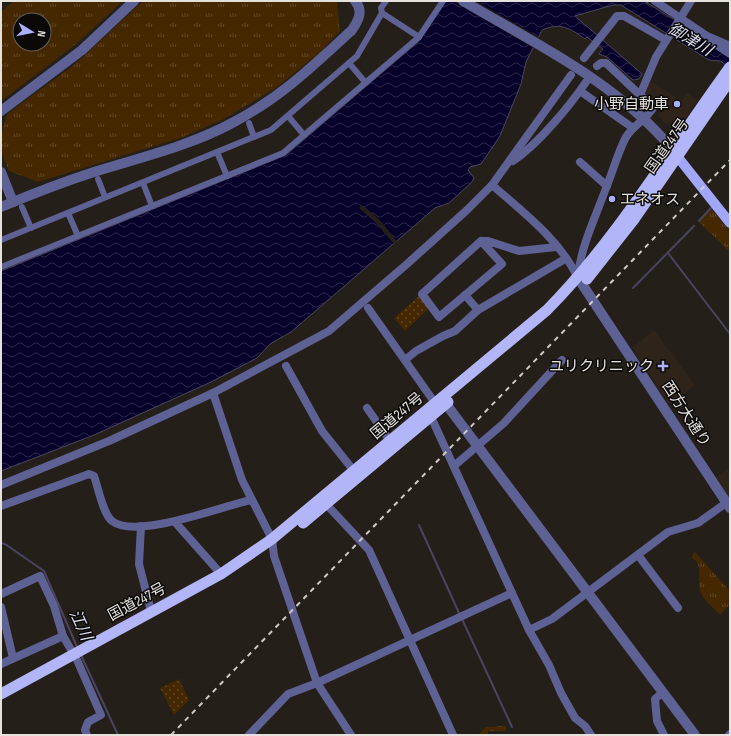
<svg xmlns="http://www.w3.org/2000/svg" width="731" height="736" viewBox="0 0 731 736" font-family="'Sofia Sans Condensed','Noto Sans JP',sans-serif">
	<style>
		.built { fill: #2e2419 }
		.grass { fill: url(#grass-tufts); fill-rule: evenodd }
		.cemetery { fill: url(#cemetery-stones) }
		.park { fill: url(#park-dots) }
		.water { fill: url(#water-waves); stroke: #4a4460 }
		.pier { fill: #241f19 }
		.lines { fill: none; stroke-linecap: round; stroke-linejoin: round }
		.stream { stroke: #4a4460; stroke-width: 2 }
		.pedestrian { stroke: #5e6193; stroke-width: 6 }
		.minor { stroke: #5e6193; stroke-width: 8 }
		.tertiary { stroke: #5e6193; stroke-width: 10 }
		.primary { stroke: #a1a6f9; stroke-width: 10 }
		.trunk { stroke: #b2b6f9; stroke-width: 11 }
		.rail { stroke: #d0cbc7; stroke-width: 2; stroke-dasharray: 5 5; stroke-linecap: butt }
		.poi-dot { fill: #aab0fb; stroke: #0b0907; stroke-width: 1.5 }
		.labels { text-anchor: middle; dominant-baseline: central; stroke-width: 3; stroke-linejoin: round; paint-order: stroke }
		.poi-label { font-size: 15px; fill: #e5e1dd; stroke: #0b0907; text-anchor: end }
		.street-label { font-size: 15px; fill: #e5e1dd; stroke: #0b0907 }
		.water-label { font-size: 16px; font-style: italic; fill: #dcdef4; stroke: #0b0907 }
	</style>
	<defs>
		<pattern id="grass-tufts" width="24" height="20" patternUnits="userSpaceOnUse"><rect width="24" height="20" fill="#462800"/><path d="M3 7l-1-3M5 7V3M7 7l1-3M15 17l-1-3M17 17v-4M19 17l1-3" fill="none" stroke="#614725"/></pattern>
		<pattern id="cemetery-stones" width="16" height="16" patternUnits="userSpaceOnUse"><rect width="16" height="16" fill="#462800"/><path d="M2 7V4a2 2 0 0 1 4 0v3zM10 15v-3a2 2 0 0 1 4 0v3z" fill="#614725"/></pattern>
		<pattern id="park-dots" width="8" height="8" patternUnits="userSpaceOnUse"><rect width="8" height="8" fill="#462800"/><path d="M2 2h.1M6 6h.1" fill="none" stroke="#614725" stroke-width="1.8" stroke-linecap="round"/></pattern>
		<pattern id="water-waves" width="16" height="10" patternUnits="userSpaceOnUse"><rect width="16" height="10" fill="#07002b"/><path d="M0 5q4-4 8 0t8 0" fill="none" stroke="#2b2549"/></pattern>
	</defs>
	<rect width="100%" height="100%" fill="#241f19"/>
	<g class="built">
		<path d="M 650,81 L 682,101 L 687,93 L 698,100 L 682,123 L 664,123 L 658,115 L 664,107 L 646,95 L 645,92 Z"/>
		<path d="M 654,330 L 695,385 L 669,404 L 632,348 Z"/>
		<path d="M 730,468 L 730,499 L 716,477 Z"/>
	</g>
	<g class="grass">
		<path d="M 14,1 L 123,1 L 75,45 L 1,101 L 1,12 ZM 20,20 L 44,20 L 44,44 L 20,44 Z"/>
		<path d="M 143,1 L 337,1 L 340,31 L 318,54 L 274,89 L 222,120 L 183,137 L 38,182 L 9,171 L 1,151 L 1,136 L 7,114 L 75,64 Z"/>
		<path d="M 711,208 L 730,232 L 730,252 L 699,222 Z"/>
		<path d="M 694,551 L 730,591 L 730,604 L 720,615 C 714,608 704,601 701,593 C 696,582 705,565 692,558 Z"/>
	</g>
	<path class="cemetery" d="M 506,726 L 506,731 L 488,731 L 488,735 L 478,735 L 486,727 Z"/>
	<g class="park">
		<path d="M 419,296 L 428,309 L 405,331 L 394,318 Z"/>
		<path d="M 179,679 L 189,700 L 174,715 L 160,688 Z"/>
	</g>
	<path class="water" d="M 445,1 L 644,1 L 673,19 L 687,26 L 730,56 L 730,70 L 721,61 L 709,60 L 621,5 L 613,5 L 575,16 L 642,74 L 639,79 L 633,80 L 607,57 L 599,54 L 603,49 L 587,37 L 585,39 C 570,28 560,22 542,30 L 526,62 L 521,84 L 500,136 L 481,164 L 470,167 L 468,170 L 474,178 L 472,182 L 449,203 L 435,208 L 291,332 L 270,344 L 257,358 L 211,382 L 94,435 L 1,471 L 1,271 L 286,155 L 419,41 Z"/>
	<g class="pier">
		<path d="M 453,1 L 476,1 L 540,38 L 535,49 Z"/>
		<path d="M 362,205 L 378,218 L 397,241 L 394,244 L 375,222 L 359,208 Z"/>
	</g>
	<g class="lines">
		<g class="stream">
			<path d="M 647,3 L 648,1"/>
			<path d="M 699,221 L 711,208"/>
			<path d="M 668,253 L 730,334"/>
			<path d="M 633,288 L 694,226"/>
			<path d="M 419,525 L 459,613"/>
			<path d="M 1,543 L 5,544 L 44,571 L 78,649"/>
			<path d="M 462,619 L 512,727"/>
			<path d="M 81,655 L 118,735"/>
		</g>
		<g class="pedestrian">
			<path d="M 382,13 L 419,37"/>
			<path d="M 349,63 L 365,82"/>
			<path d="M 288,116 L 304,135"/>
			<path d="M 249,123 L 254,137"/>
			<path d="M 217,152 L 227,176"/>
			<path d="M 98,179 L 105,197"/>
			<path d="M 143,183 L 152,206"/>
			<path d="M 22,207 L 31,228"/>
			<path d="M 68,213 L 78,236"/>
			<path d="M 1,240 L 271,130 L 357,56 L 382,13 L 381,8 L 386,1"/>
			<path d="M 1,267 L 283,153 L 419,37 L 443,1"/>
		</g>
		<g class="minor">
			<path d="M 655,1 L 707,36 L 730,46"/>
			<path d="M 712,42 L 730,54"/>
			<path d="M 584,58 L 617,16 L 624,16 L 666,40"/>
			<path d="M 597,66 L 601,63 L 606,63 L 640,95"/>
			<path d="M 580,91 L 633,128"/>
			<path d="M 513,161 C 538,144 569,107 586,82"/>
			<path d="M 580,162 L 607,186"/>
			<path d="M 492,185 C 523,212 560,240 578,278"/>
			<path d="M 481,241 L 502,264 L 439,317 L 422,294 L 481,241 L 488,241 L 519,251 L 556,247"/>
			<path d="M 578,276 C 581,246 596,216 606,188 C 613,171 618,152 626,137 C 633,126 646,119 653,108 L 652,103 L 640,95 L 656,57 L 691,1"/>
			<path d="M 465,295 L 478,310"/>
			<path d="M 368,308 L 435,403"/>
			<path d="M 405,360 L 416,351 L 443,336 L 455,331 L 478,310 L 565,259"/>
			<path d="M 286,366 L 322,431 L 354,471"/>
			<path d="M 213,393 L 242,480 L 272,539 L 274,556 L 317,683 L 351,735"/>
			<path d="M 367,408 L 390,441"/>
			<path d="M 431,417 L 529,630 L 549,665 L 561,693 L 575,718 L 585,726 L 591,735"/>
			<path d="M 454,466 L 504,423 L 562,360"/>
			<path d="M 1,485 L 109,441 L 213,393 L 329,331 L 407,264 L 467,210 L 492,185 L 571,75"/>
			<path d="M 326,504 L 369,550 L 453,735"/>
			<path d="M 1,506 L 89,474 L 94,476 C 98,487 103,514 112,521 C 135,540 223,506 251,500"/>
			<path d="M 175,522 L 221,574"/>
			<path d="M 141,526 L 139,564 L 151,611"/>
			<path d="M 638,555 L 678,608"/>
			<path d="M 1,594 L 40,576 L 54,606 L 63,636 L 77,660 L 101,715 L 88,722 L 85,730 L 87,735"/>
			<path d="M 1,607 L 13,658"/>
			<path d="M 529,630 L 552,619 L 668,532 L 698,523 L 726,503"/>
			<path d="M 1,664 L 63,636"/>
			<path d="M 663,692 L 655,699 L 657,721 L 664,735"/>
			<path d="M 249,735 L 288,694 L 317,683 L 512,593"/>
			<path d="M 729,735 L 730,734"/>
		</g>
		<g class="tertiary">
			<path d="M 463,1 C 536,44 618,83 673,150"/>
			<path d="M 1,111 L 82,50 L 134,1"/>
			<path d="M 1,172 L 13,202"/>
			<path d="M 1,207 C 32,194 63,182 94,172 C 142,157 190,146 234,122 C 281,97 313,66 352,30 C 358,21 364,11 355,1"/>
			<path d="M 578,278 L 730,508"/>
			<path d="M 446,404 L 695,735"/>
		</g>
		<path class="primary" d="M 673,151 L 730,223"/>
		<g class="trunk">
			<path d="M 587,279 L 635,218 L 730,80"/>
			<path d="M 303,523 L 448,402"/>
			<path d="M 1,694 L 221,574 L 272,539 L 547,310 C 619,237 670,149 730,67"/>
		</g>
		<path class="rail" d="M 171,735 L 730,160"/>
	</g>
	<g class="poi-dot">
		<circle cx="677" cy="104" r="4"/>
		<circle cx="612" cy="199" r="4"/>
		<path d="M661 360h4v4h4v4h-4v4h-4v-4h-4v-4h4z"/>
	</g>
	<g class="labels">
		<g class="poi-label">
			<text x="669" y="104">小野自動車</text>
			<text x="620" y="199" text-anchor="start">エネオス</text>
			<text x="654" y="366">ユリクリニック</text>
		</g>
		<g class="street-label">
			<text transform="translate(667 146) rotate(-55)">国道247号</text>
			<text transform="translate(686 414) rotate(57)">西方大通り</text>
			<text transform="translate(397 416) rotate(-40)">国道247号</text>
			<text transform="translate(137 602) rotate(-28)">国道247号</text>
		</g>
		<g class="water-label">
			<text transform="translate(690 40) rotate(31)">御津川</text>
			<text transform="translate(80 625) rotate(65)">江川</text>
		</g>
	</g>
	<rect width="731" height="736" fill="none" stroke="#e5e1dd" stroke-width="4"/>
	<g transform="translate(32 32) rotate(100)"><circle r="19" fill="#0b0907" stroke="#625f5d"/>
	<path d="M0-3L7 15L0 10L-7 15Z" fill="#aab0fb"/>
	<text y="-6" font-size="11" font-weight="bold" text-anchor="middle" fill="#e5e1dd">N</text>
	</g>
</svg>
